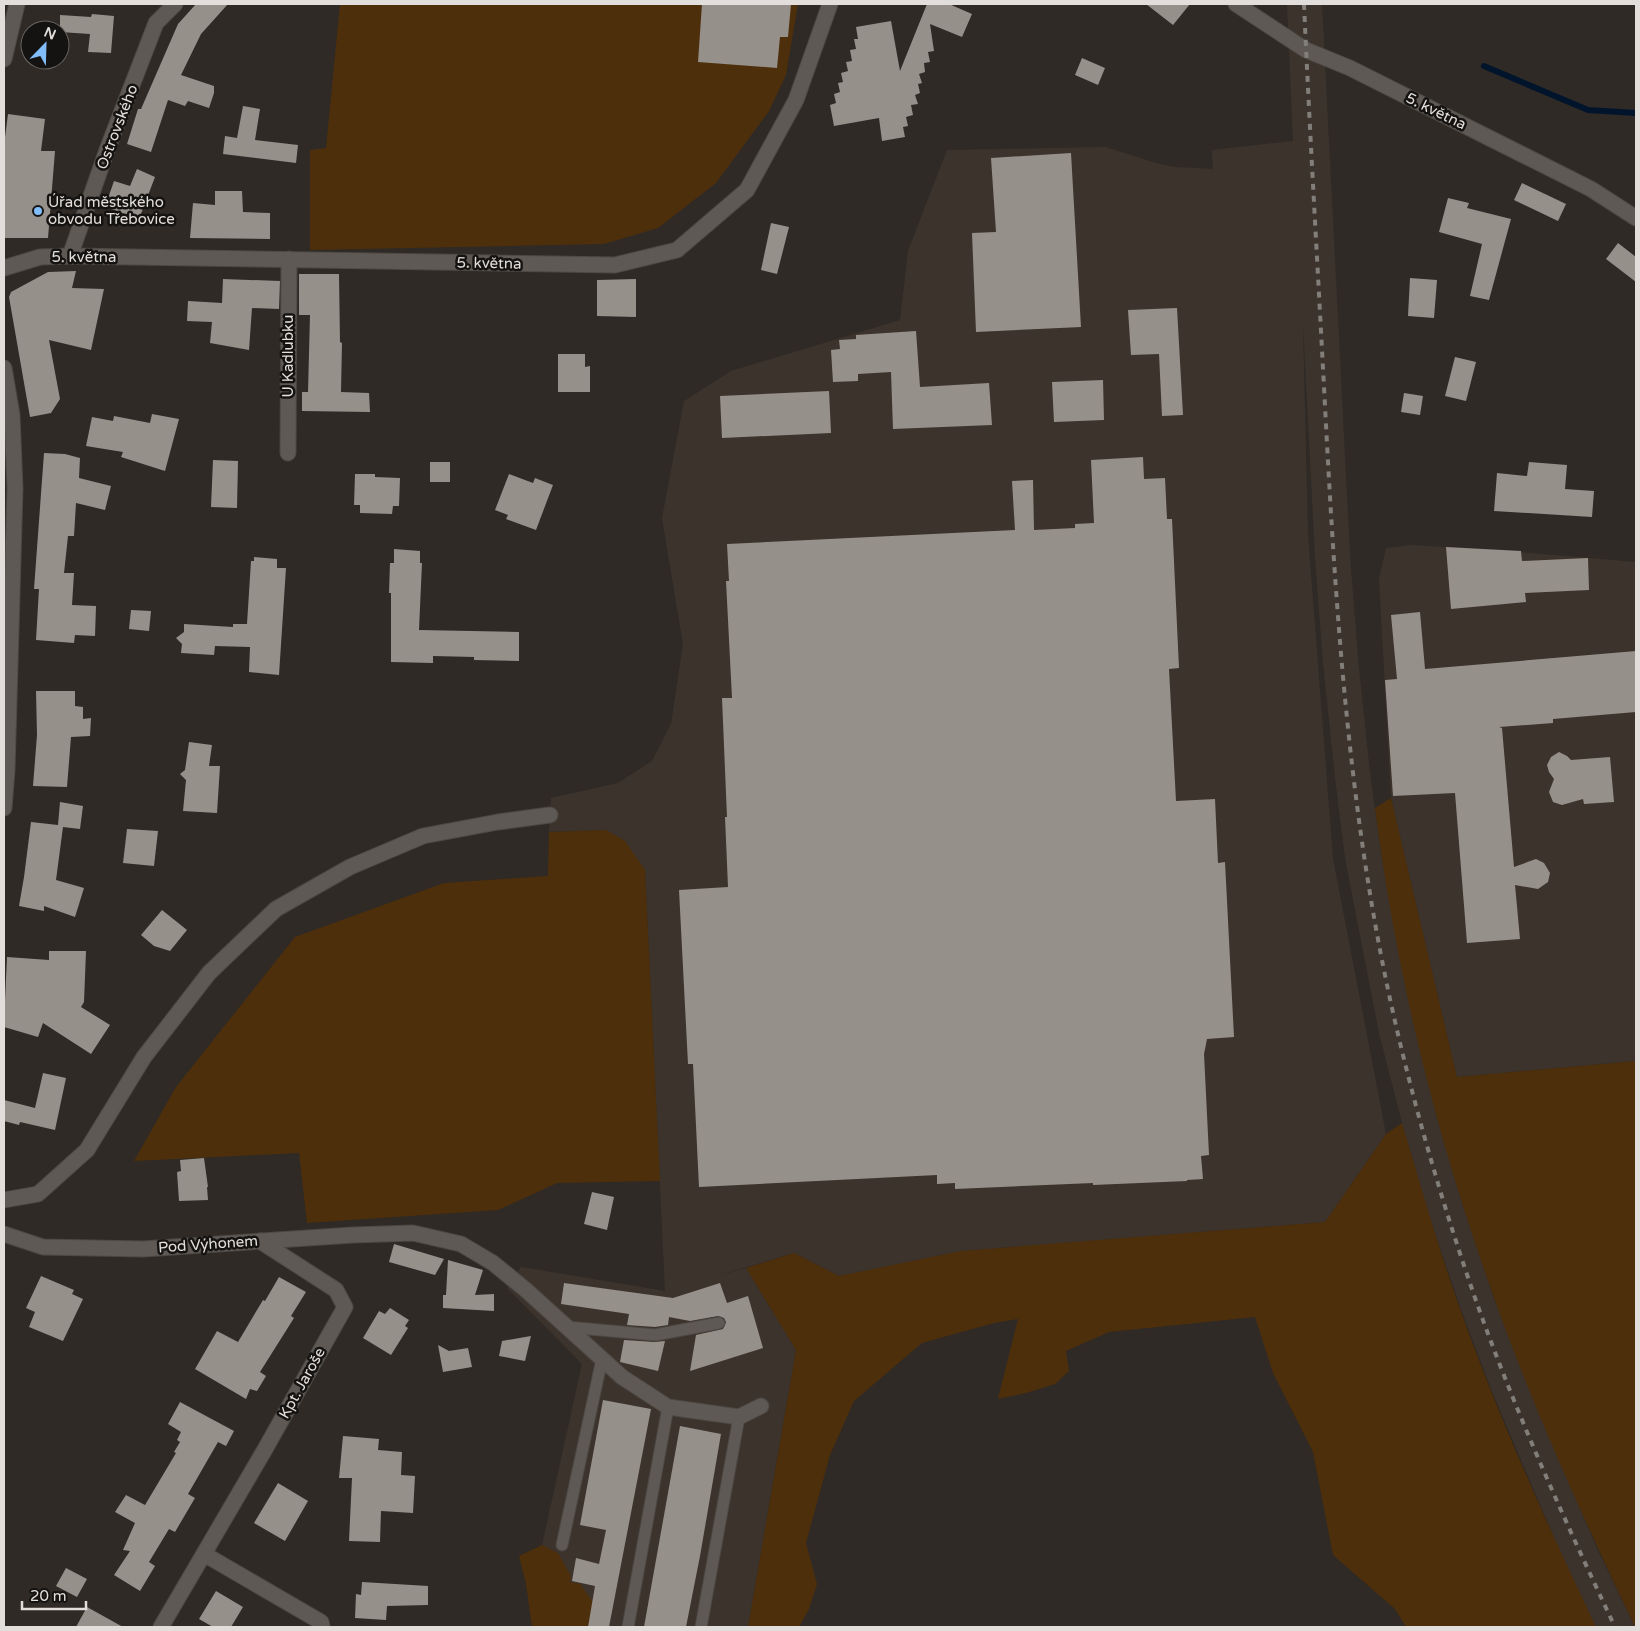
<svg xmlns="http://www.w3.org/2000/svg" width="1640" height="1631" viewBox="0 0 1640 1631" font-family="'Varela Round',sans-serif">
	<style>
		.built { fill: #3c332c }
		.green { fill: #4e2f0b }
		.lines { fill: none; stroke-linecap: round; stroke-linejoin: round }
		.stream { stroke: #00142b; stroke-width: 6 }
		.building { fill: #96908b }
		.lane-casing { stroke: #4c4844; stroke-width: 13 }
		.street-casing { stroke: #4c4844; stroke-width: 17 }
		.lane { stroke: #5e5954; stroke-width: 11 }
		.street { stroke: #5e5954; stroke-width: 15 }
		.rail { stroke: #827e7a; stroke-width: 4; stroke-dasharray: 6 6; stroke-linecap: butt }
		.poi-dot { fill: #80bdfa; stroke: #151311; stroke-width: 2 }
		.labels { text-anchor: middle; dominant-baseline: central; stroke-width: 5; stroke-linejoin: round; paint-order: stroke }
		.street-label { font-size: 15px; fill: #e1dedb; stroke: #151311 }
		.poi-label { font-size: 15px; fill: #e1dedb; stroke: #151311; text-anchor: start }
	</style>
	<rect width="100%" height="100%" fill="#2f2a26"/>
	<g class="built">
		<path d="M 1287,4 L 1322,4 L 1350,555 L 1358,659 L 1370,773 L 1381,853 L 1414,1025 L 1436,1114 L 1462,1203 L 1492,1293 L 1524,1376 L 1561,1465 L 1597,1548 L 1635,1627 L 1596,1627 L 1565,1563 L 1529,1479 L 1491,1389 L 1459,1304 L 1428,1213 L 1402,1123 L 1379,1033 L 1345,858 L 1335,777 L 1323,663 L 1315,557 L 1303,324 L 1308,536 L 1333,859 L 1386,1134 L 1325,1222 L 962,1251 L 839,1276 L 794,1253 L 707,1279 L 746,1268 L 796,1350 L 748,1627 L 588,1627 L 593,1602 L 570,1582 L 558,1553 L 542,1545 L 582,1364 L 507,1288 L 521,1267 L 665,1291 L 645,870 L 606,830 L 549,832 L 551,798 L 618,783 L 652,761 L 671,724 L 683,644 L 662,518 L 684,401 L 731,371 L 900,320 L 908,251 L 947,150 L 1106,147 L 1159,164 L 1175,167 L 1213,169 L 1212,150 L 1293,141 Z"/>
		<path d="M 1412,545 L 1519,552 L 1636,562 L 1636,1061 L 1457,1077 L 1391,798 L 1379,578 L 1386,548 Z"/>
	</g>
	<g class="green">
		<path d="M 340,4 L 798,4 L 786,75 L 769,111 L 716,183 L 658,228 L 604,244 L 310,250 L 310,150 L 326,148 Z"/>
		<path d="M 1391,798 L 1457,1077 L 1636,1061 L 1636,1627 L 1635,1627 C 1583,1518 1532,1406 1492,1292 C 1436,1136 1396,973 1375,808 Z"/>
		<path d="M 606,830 L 625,841 L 645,870 L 660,1181 L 557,1183 L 498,1210 L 307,1223 L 299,1153 L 134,1161 L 176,1087 L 295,937 L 444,883 L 548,876 L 549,832 Z"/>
		<path d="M 1402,1123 C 1420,1183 1437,1244 1458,1303 C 1497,1414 1546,1522 1596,1627 L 1406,1627 L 1395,1609 L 1333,1555 L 1313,1452 L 1273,1373 L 1255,1317 L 1109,1332 L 1066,1351 L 1069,1371 L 1055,1384 L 1026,1393 L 998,1399 L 1018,1319 L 994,1323 L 922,1343 L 854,1401 L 830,1455 L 806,1543 L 817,1584 L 809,1609 L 799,1627 L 748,1627 L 796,1350 L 746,1268 L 794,1253 L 839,1276 L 961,1251 L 1325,1222 L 1386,1134 Z"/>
		<path d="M 542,1545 L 558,1553 L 571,1576 L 570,1582 L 580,1584 L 593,1602 L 588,1627 L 532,1627 L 526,1584 L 519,1556 Z"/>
	</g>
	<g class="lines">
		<path class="stream" d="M 1484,66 L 1588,110 L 1636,113"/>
	</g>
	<g class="building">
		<path d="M 196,4 L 228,4 L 201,34 L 181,75 L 214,86 L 214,93 L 209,108 L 188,101 L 185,106 L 168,100 L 151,152 L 127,144 L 138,109 L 141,109 L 178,24 Z"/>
		<path d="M 702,4 L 791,4 L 788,37 L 780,37 L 777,68 L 698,62 Z"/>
		<path d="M 927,4 L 949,4 L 972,14 L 962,37 L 930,24 L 934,51 L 928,52 L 930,62 L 924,63 L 925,72 L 919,74 L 922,83 L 918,84 L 920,93 L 915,95 L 918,104 L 911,105 L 913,115 L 906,117 L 908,126 L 903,127 L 905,137 L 882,141 L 879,118 L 834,126 L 830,105 L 836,103 L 834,94 L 840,92 L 838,83 L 843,82 L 841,73 L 848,71 L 846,62 L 852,61 L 850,50 L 856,49 L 854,39 L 858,39 L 856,27 L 891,21 L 900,71 Z"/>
		<path d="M 1146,4 L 1190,4 L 1173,25 Z"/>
		<path d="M 92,14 L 114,16 L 111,53 L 88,52 L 90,34 L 60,32 L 60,15 L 91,17 Z"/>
		<path d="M 1082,58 L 1105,68 L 1098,85 L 1075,75 Z"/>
		<path d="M 243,106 L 260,109 L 255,140 L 298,145 L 296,163 L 223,154 L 225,136 L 237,138 Z"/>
		<path d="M 8,114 L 45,119 L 41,151 L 55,151 L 48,238 L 4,238 L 4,145 Z"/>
		<path d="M 1071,153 L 1081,327 L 976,332 L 972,233 L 996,232 L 991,158 Z"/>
		<path d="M 137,169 L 155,177 L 139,219 L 105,207 L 114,181 L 130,186 Z"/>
		<path d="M 1522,183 L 1566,204 L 1558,221 L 1514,200 Z"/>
		<path d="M 215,191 L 242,191 L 243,212 L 270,213 L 270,239 L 190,238 L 193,203 L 215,205 Z"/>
		<path d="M 1448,198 L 1469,203 L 1467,208 L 1511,219 L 1489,300 L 1470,296 L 1482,244 L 1439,232 Z"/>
		<path d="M 771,223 L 789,227 L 777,274 L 761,270 Z"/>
		<path d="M 1618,243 L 1636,257 L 1636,282 L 1606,259 Z"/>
		<path d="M 76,271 L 72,288 L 104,289 L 91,350 L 49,340 L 60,399 L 51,413 L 30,417 L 9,297 L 11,292 L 48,272 Z"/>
		<path d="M 299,274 L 339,274 L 340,342 L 342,343 L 341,392 L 369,393 L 370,412 L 302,411 L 302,392 L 308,392 L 310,315 L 299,315 Z"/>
		<path d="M 1410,278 L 1437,280 L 1434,318 L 1408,316 Z"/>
		<path d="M 223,279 L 280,281 L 279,309 L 252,308 L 249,350 L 210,343 L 212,322 L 187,321 L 188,301 L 222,303 Z"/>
		<path d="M 636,279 L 636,317 L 597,316 L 597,280 Z"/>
		<path d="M 1177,308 L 1183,415 L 1162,416 L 1159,354 L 1131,355 L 1128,310 Z"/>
		<path d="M 916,331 L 920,387 L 989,383 L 992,425 L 893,429 L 891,372 L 858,374 L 858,381 L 833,382 L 831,350 L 840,349 L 839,340 L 856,339 L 856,335 Z"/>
		<path d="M 558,354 L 585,354 L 585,367 L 590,366 L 590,392 L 558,392 Z"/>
		<path d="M 1455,357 L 1476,362 L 1466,401 L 1445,396 Z"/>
		<path d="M 1103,380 L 1104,420 L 1054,422 L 1052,382 Z"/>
		<path d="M 829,391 L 831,433 L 722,438 L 720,396 Z"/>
		<path d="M 1404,393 L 1423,396 L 1420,415 L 1401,412 Z"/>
		<path d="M 152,414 L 179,419 L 165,471 L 121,457 L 123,452 L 86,446 L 92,417 L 113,421 L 114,416 L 150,423 Z"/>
		<path d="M 44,453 L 65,454 L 80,458 L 79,478 L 111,486 L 105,510 L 76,503 L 74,536 L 68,536 L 64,573 L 74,573 L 72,605 L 96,606 L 95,636 L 75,635 L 74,643 L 36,640 L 39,589 L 34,589 Z"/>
		<path d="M 1143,457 L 1144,479 L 1165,478 L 1167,519 L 1172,519 L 1179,668 L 1169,669 L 1176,801 L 1215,799 L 1218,863 L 1225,862 L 1234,1037 L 1207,1039 L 1204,1054 L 1209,1155 L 1201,1156 L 1203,1179 L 1187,1180 L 1187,1181 L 1093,1185 L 1093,1183 L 955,1189 L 955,1183 L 937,1184 L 937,1175 L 699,1187 L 693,1064 L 688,1064 L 679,890 L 728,887 L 725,817 L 727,817 L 722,698 L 732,698 L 726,581 L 729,581 L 727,544 L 1015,530 L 1012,481 L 1033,480 L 1034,530 L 1075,528 L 1075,524 L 1094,523 L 1091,460 Z"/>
		<path d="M 213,460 L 238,461 L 237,508 L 211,507 Z"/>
		<rect x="430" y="462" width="20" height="20"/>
		<path d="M 1529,462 L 1567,465 L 1565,489 L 1594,491 L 1592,517 L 1494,511 L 1497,473 L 1527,476 Z"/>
		<path d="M 355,474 L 375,474 L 375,477 L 400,478 L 399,506 L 393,506 L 392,514 L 360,513 L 360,505 L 354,505 Z"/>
		<path d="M 509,474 L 533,483 L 535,478 L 553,485 L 536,530 L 506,519 L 508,515 L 495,510 Z"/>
		<path d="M 1446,547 L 1521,551 L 1522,561 L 1588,558 L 1589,590 L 1525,593 L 1526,602 L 1451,609 Z"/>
		<path d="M 394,549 L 420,551 L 420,563 L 422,563 L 419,630 L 519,632 L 519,661 L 474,660 L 474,657 L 433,656 L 433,663 L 391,662 L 391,593 L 389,593 L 390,563 L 394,563 Z"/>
		<path d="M 254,557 L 277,559 L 277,568 L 286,568 L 279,675 L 249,672 L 250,647 L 215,646 L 214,655 L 181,653 L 182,644 L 176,638 L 184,632 L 184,624 L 233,627 L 233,624 L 247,624 L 251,561 L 254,561 Z"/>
		<path d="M 131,610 L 151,611 L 149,631 L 129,629 Z"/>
		<path d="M 1420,612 L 1425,669 L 1636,651 L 1636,712 L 1553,719 L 1553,723 L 1499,727 L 1502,728 L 1514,867 L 1536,859 L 1544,863 L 1550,873 L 1548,882 L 1538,889 L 1515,885 L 1520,939 L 1467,943 L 1455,793 L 1393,796 L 1385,680 L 1397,679 L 1391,615 Z"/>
		<path d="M 36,691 L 75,691 L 75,706 L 83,707 L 83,719 L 91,718 L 90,736 L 71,737 L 67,787 L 33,786 L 37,735 Z"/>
		<path d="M 189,742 L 212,745 L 209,766 L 220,766 L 217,813 L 183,811 L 186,780 L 180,774 L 185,770 Z"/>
		<path d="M 1559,752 L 1567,756 L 1571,760 L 1610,757 L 1614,802 L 1584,804 L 1583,799 L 1562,805 L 1553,802 L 1549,792 L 1554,779 L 1549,772 L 1547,765 L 1551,757 Z"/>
		<path d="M 60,802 L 83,806 L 80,829 L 63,827 L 56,880 L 84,888 L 75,917 L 44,906 L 44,911 L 19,906 L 24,877 L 31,822 L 58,825 Z"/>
		<path d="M 127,829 L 158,831 L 154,866 L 123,863 Z"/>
		<path d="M 162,910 L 187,930 L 170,951 L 154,946 L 141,935 Z"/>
		<path d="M 49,951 L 86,951 L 84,1002 L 81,1007 L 110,1025 L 91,1054 L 43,1023 L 38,1037 L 4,1027 L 4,999 L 5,1000 L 7,957 L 49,960 Z"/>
		<path d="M 43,1073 L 66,1078 L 55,1130 L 20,1122 L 19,1125 L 4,1121 L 4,1100 L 35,1108 Z"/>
		<path d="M 204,1158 L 208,1187 L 207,1187 L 208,1200 L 179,1201 L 177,1172 L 181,1171 L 180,1160 Z"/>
		<path d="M 592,1192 L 614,1197 L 607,1230 L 584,1224 Z"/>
		<path d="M 394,1244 L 444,1259 L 435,1275 L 389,1262 Z"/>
		<path d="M 448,1260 L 483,1270 L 475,1295 L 494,1294 L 494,1311 L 443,1308 L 443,1295 L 446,1295 Z"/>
		<path d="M 41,1276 L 74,1290 L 72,1294 L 83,1299 L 63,1341 L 29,1327 L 35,1312 L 26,1308 Z"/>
		<path d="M 279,1277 L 306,1292 L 291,1316 L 294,1318 L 260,1372 L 266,1376 L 257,1391 L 250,1389 L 246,1399 L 195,1369 L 217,1331 L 238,1342 L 263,1300 L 265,1301 Z"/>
		<path d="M 564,1283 L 673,1298 L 720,1283 L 727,1303 L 748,1296 L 763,1348 L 690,1371 L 696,1335 L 723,1329 L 726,1322 L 724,1318 L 718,1316 L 690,1321 L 669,1317 L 668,1325 L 655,1327 L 627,1325 L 629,1314 L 561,1304 Z"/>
		<path d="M 390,1308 L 409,1320 L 405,1326 L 408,1328 L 391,1355 L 363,1338 L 379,1311 L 385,1314 Z"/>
		<path d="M 531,1336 L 525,1361 L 499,1356 L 502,1341 Z"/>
		<path d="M 624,1340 L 654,1342 L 665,1341 L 658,1371 L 620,1362 Z"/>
		<path d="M 438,1345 L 449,1351 L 468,1348 L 472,1367 L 443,1372 Z"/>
		<path d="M 603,1400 L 651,1409 L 609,1627 L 588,1627 L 595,1586 L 572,1581 L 576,1558 L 599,1564 L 606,1530 L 580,1525 Z"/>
		<path d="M 180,1402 L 234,1431 L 226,1446 L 218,1442 L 188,1494 L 195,1498 L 175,1532 L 169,1529 L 149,1562 L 155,1566 L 140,1591 L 114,1575 L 130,1551 L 123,1550 L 135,1523 L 115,1512 L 126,1495 L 145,1505 L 176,1453 L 174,1452 L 180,1442 L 177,1440 L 181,1432 L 168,1424 Z"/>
		<path d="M 680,1426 L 721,1434 L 700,1556 L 686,1627 L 644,1627 Z"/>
		<path d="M 343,1436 L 379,1439 L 378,1450 L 402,1452 L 401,1475 L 415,1476 L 413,1513 L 381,1511 L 380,1542 L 349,1541 L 352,1478 L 339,1478 Z"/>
		<path d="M 278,1483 L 308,1501 L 285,1541 L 254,1523 Z"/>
		<path d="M 66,1568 L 87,1579 L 77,1597 L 56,1586 Z"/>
		<path d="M 362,1582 L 428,1586 L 428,1605 L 387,1606 L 386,1620 L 355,1618 L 356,1594 L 361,1595 Z"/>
		<path d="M 216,1591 L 243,1607 L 231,1627 L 213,1627 L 199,1619 Z"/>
		<path d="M 87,1607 L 123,1627 L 76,1627 Z"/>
	</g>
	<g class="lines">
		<defs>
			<g id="lane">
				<path d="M 567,1327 L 655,1335 L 719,1323"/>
				<path d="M 562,1545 L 602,1359"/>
				<path d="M 628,1627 L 668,1407"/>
				<path d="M 701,1627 L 739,1417"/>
			</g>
			<g id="street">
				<path d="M 1236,4 L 1306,50 L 1350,68 L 1591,189 L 1636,218"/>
				<path d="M 4,59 L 17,4"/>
				<path d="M 70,256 L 107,150 L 156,23 L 175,4"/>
				<path d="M 4,268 L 40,257 L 70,256 L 615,265 L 677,250 L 747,190 L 796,100 L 830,4"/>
				<path d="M 4,368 L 12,415 L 15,488 L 7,770 L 4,808"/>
				<path d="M 288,453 L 289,259"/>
				<path d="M 4,1200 L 38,1194 L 87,1150 L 144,1057 L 209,973 L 276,909 L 350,867 L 423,836 L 498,822 L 550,815"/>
				<path d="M 4,1234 L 43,1247 L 143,1249 L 353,1235 L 413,1233 L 461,1244 L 493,1263 L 526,1290 L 622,1377 L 668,1407 L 739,1417 L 761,1406"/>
				<path d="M 204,1554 L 321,1622 L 322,1627"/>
				<path d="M 161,1627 L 264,1451 L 345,1307 L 336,1290 L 260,1241"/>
			</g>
		</defs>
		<use href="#lane" class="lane-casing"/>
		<use href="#street" class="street-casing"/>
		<use href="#lane" class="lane"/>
		<use href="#street" class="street"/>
		<path class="rail" d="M 1304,4 C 1310,138 1318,272 1325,406 C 1336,615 1349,825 1397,1030 C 1418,1120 1444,1208 1474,1295 C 1514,1409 1564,1519 1615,1627"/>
	</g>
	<circle class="poi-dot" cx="38" cy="211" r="5"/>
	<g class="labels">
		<g class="street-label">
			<text transform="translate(1436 111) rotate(26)">5. května</text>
			<text transform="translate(117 127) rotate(-69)">Ostrovského</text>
			<text x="84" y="257">5. května</text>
			<text transform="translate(489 263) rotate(1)">5. května</text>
			<text transform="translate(288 356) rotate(-90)">U Kadlubku</text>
			<text transform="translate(208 1244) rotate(-4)">Pod Výhonem</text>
			<text transform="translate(302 1383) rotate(-61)">Kpt. Jaroše</text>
		</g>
		<g class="poi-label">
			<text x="48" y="202">Úřad městského<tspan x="48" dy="17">obvodu Třebovice</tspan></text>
		</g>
	</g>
	<rect width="1640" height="1631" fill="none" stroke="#e1dedb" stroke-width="10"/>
	<g transform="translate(45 45) rotate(23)"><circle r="24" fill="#151311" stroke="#676462"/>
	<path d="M0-4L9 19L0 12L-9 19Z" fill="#80bdfa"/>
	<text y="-8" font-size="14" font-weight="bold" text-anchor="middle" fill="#e1dedb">N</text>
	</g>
	<path d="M22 1601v8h64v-8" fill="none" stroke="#e1dedb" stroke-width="2.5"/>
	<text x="30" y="1601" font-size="15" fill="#e1dedb" stroke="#151311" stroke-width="4" paint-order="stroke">20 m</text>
</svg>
